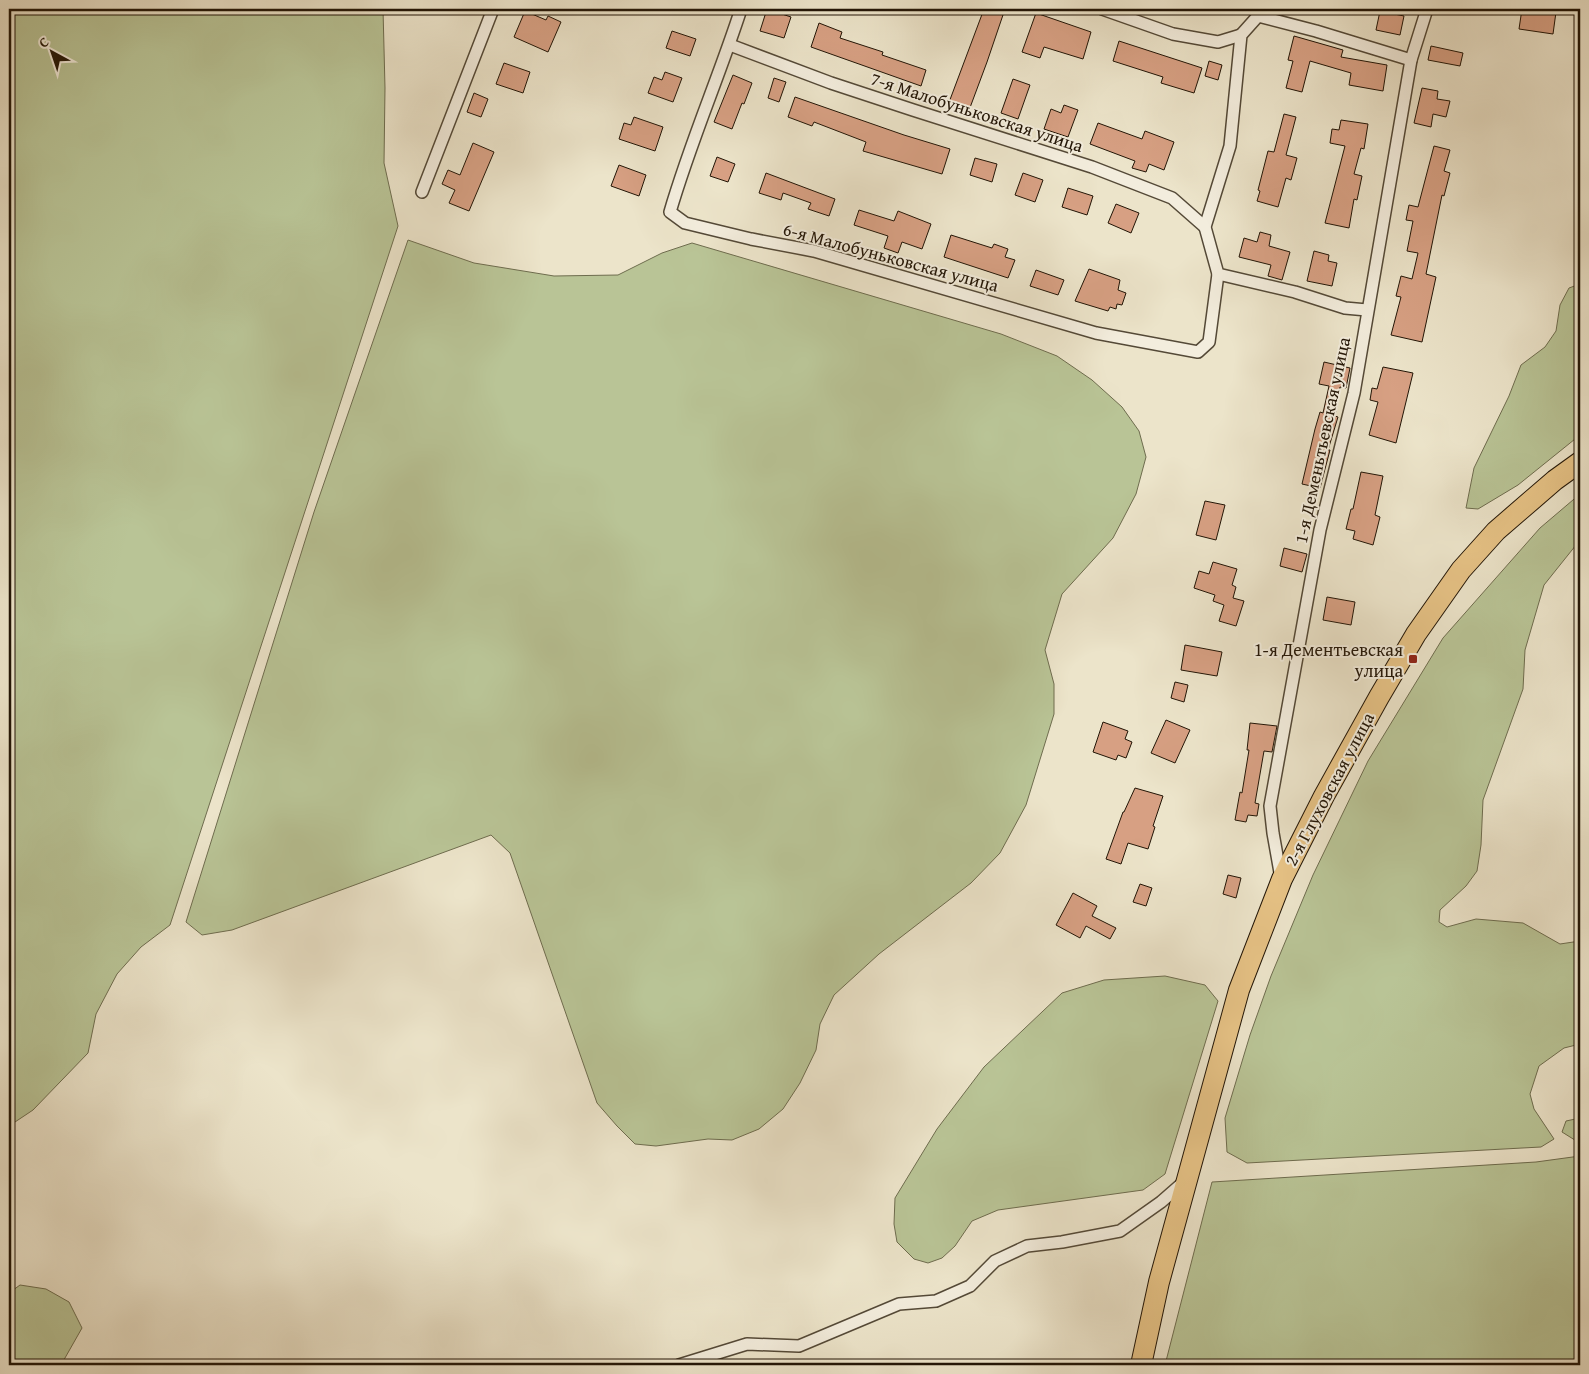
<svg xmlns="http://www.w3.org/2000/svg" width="1589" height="1374" viewBox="0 0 1589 1374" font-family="'Gentium Book Plus',serif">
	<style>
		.green { fill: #b9c496; stroke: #6e6c4e }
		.building { fill: #d7a083; stroke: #221506 }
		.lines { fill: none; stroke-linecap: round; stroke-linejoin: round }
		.minor-casing { stroke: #544937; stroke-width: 14 }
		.trunk-casing { stroke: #221506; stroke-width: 22 }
		.minor { stroke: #f3eddd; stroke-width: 11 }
		.trunk { stroke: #e6c285; stroke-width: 20 }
		.poi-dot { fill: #8f2418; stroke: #f3eddd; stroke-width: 2 }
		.labels { text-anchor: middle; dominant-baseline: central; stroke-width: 4; stroke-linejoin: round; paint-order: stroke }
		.street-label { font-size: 18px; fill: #221506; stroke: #f3eddd }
		.poi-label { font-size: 18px; fill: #221506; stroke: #f3eddd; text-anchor: end }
	</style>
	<rect width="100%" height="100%" fill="#ece4ca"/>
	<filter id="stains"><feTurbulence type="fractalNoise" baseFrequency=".004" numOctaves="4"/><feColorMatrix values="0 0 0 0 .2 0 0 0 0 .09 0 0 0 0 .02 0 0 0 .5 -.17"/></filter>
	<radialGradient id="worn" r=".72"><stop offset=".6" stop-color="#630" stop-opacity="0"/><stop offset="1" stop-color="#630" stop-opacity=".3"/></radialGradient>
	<g class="green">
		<path d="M 9,9 L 383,9 L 385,88 L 384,163 L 398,226 L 170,925 L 141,947 L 117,974 L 96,1014 L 88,1053 L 33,1110 L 9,1126 Z"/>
		<path d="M 408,240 L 474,263 L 554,276 L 618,275 L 662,253 L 692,243 L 1001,334 L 1057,356 L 1092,380 L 1122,407 L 1139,431 L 1146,457 L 1136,494 L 1113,538 L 1062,594 L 1045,650 L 1054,684 L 1054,714 L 1026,805 L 1000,853 L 971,883 L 879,954 L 834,995 L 820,1024 L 816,1050 L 800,1083 L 783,1109 L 759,1129 L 732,1140 L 708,1139 L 656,1146 L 635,1144 L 617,1126 L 597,1103 L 510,853 L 491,835 L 232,930 L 202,935 L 186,922 L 314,512 Z"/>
		<path d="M 1580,284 L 1580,435 L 1518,485 L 1478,509 L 1466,508 L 1474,468 L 1509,396 L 1521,365 L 1545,347 L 1556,331 L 1560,305 L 1569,288 Z"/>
		<path d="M 1580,494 L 1580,540 L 1544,585 L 1525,650 L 1523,689 L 1483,800 L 1481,845 L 1477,871 L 1466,886 L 1440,910 L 1439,922 L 1447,927 L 1476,919 L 1523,923 L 1560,944 L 1580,941 L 1580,1044 L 1564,1048 L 1539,1066 L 1530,1094 L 1534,1109 L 1554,1139 L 1541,1147 L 1247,1163 L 1227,1152 L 1225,1118 L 1250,1035 L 1271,976 L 1313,875 L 1368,761 L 1443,638 L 1540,528 Z"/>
		<path d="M 1165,976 L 1205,985 L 1218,1001 L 1165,1174 L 1143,1190 L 998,1210 L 972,1221 L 955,1246 L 942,1258 L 928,1263 L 914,1259 L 897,1242 L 894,1224 L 895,1198 L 937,1129 L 984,1067 L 1062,993 L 1104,980 Z"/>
		<path d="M 1580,1118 L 1580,1142 L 1578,1142 L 1562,1132 L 1566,1121 Z"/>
		<path d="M 1580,1156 L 1580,1365 L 1165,1365 L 1212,1182 L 1536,1162 Z"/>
		<path d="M 20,1285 L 46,1289 L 69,1302 L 82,1328 L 61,1365 L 9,1365 L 9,1293 Z"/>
	</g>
	<g class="building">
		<path d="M 767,9 L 791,17 L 784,38 L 760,31 Z"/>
		<path d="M 984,9 L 1005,9 L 987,62 L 968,113 L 948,105 Z"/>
		<path d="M 1522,9 L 1556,12 L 1553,34 L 1519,29 Z"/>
		<path d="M 525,11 L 546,20 L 548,16 L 561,22 L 548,52 L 514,37 Z"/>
		<path d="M 1380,11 L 1404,16 L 1400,35 L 1376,30 Z"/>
		<path d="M 1036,13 L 1091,32 L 1083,59 L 1044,47 L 1040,58 L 1022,52 Z"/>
		<path d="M 819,23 L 842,32 L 840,38 L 883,52 L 882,55 L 926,70 L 921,86 L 811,47 Z"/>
		<path d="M 672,31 L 696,39 L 690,56 L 666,48 Z"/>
		<path d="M 1294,36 L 1343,50 L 1341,57 L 1387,65 L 1383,91 L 1349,85 L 1351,73 L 1310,61 L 1302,92 L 1286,88 L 1293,61 L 1288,60 Z"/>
		<path d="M 1119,41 L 1202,68 L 1194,93 L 1161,83 L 1163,77 L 1113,61 Z"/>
		<path d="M 1431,46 L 1463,53 L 1460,66 L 1428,60 Z"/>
		<path d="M 1209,61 L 1222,65 L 1218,80 L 1205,76 Z"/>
		<path d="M 504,63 L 530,72 L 523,93 L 496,84 Z"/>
		<path d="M 665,72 L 682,78 L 673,102 L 648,93 L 654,77 L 662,80 Z"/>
		<path d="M 733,75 L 752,83 L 744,104 L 742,103 L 732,129 L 714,122 Z"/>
		<path d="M 774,78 L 786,82 L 779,102 L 768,98 Z"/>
		<path d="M 1013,79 L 1030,85 L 1018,119 L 1001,113 Z"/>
		<path d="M 1422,88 L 1438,91 L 1437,99 L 1450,101 L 1446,117 L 1433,114 L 1431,127 L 1414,123 Z"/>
		<path d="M 474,93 L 488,99 L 481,117 L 467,112 Z"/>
		<path d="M 795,97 L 904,135 L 950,149 L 942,174 L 863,151 L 866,142 L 814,122 L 812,126 L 788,117 Z"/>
		<path d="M 1064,105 L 1078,110 L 1068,137 L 1044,129 L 1051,109 L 1061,113 Z"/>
		<path d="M 1284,114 L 1296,117 L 1286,155 L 1297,158 L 1291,180 L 1286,178 L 1278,207 L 1257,201 L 1260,191 L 1258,190 L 1268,151 L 1274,152 Z"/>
		<path d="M 634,117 L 663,127 L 655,151 L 619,139 L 624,123 L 631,125 Z"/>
		<path d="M 1341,120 L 1368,124 L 1364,149 L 1361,148 L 1354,174 L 1362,176 L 1357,200 L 1354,199 L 1349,228 L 1325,223 L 1345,146 L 1330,143 L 1332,129 L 1339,130 Z"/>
		<path d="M 1098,123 L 1142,139 L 1145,131 L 1174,142 L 1164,170 L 1149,164 L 1146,172 L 1132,168 L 1135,161 L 1090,144 Z"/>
		<path d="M 473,143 L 494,152 L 469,211 L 449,203 L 455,190 L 442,184 L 448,170 L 460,175 Z"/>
		<path d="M 1434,146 L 1450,150 L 1444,171 L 1450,173 L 1444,196 L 1442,195 L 1426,274 L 1436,277 L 1422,342 L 1391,335 L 1401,297 L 1396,296 L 1401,276 L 1412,279 L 1418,253 L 1407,251 L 1413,221 L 1406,220 L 1409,205 L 1418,207 Z"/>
		<path d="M 717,157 L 735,164 L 728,182 L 710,176 Z"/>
		<path d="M 975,158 L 997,164 L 992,182 L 970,175 Z"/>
		<path d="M 619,165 L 646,175 L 639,196 L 611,186 Z"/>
		<path d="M 766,173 L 835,199 L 829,216 L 808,209 L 811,203 L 783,193 L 781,200 L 759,193 Z"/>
		<path d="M 1023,173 L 1043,180 L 1035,202 L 1015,195 Z"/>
		<path d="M 1068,188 L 1093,196 L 1087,215 L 1062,207 Z"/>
		<path d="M 1116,204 L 1139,213 L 1131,233 L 1108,223 Z"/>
		<path d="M 859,210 L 894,221 L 898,211 L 931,224 L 922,249 L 902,242 L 898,253 L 884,248 L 888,236 L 854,225 Z"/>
		<path d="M 1260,232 L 1271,235 L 1269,246 L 1290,252 L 1282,280 L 1268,276 L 1271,265 L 1239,257 L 1244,238 L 1257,242 Z"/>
		<path d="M 951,235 L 992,248 L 994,244 L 1008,249 L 1005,257 L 1015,260 L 1008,278 L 944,257 Z"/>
		<path d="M 1314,251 L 1329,255 L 1328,261 L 1337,263 L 1332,286 L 1307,281 Z"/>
		<path d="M 1089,269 L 1120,280 L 1118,290 L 1126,293 L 1122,305 L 1117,304 L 1116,309 L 1110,307 L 1108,311 L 1075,301 Z"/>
		<path d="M 1036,270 L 1064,280 L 1058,295 L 1030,286 Z"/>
		<path d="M 1324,362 L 1350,368 L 1346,388 L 1340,387 L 1335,416 L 1338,417 L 1328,450 L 1330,450 L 1320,488 L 1302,484 L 1315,429 L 1320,412 L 1323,413 L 1329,386 L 1319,384 Z"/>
		<path d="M 1383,367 L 1413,373 L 1396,443 L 1369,435 L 1378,402 L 1370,400 L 1372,388 L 1377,389 Z"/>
		<path d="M 1361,472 L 1383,476 L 1375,515 L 1380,517 L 1373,545 L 1353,539 L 1355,531 L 1346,529 L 1351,509 L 1353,509 Z"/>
		<path d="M 1205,501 L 1225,505 L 1216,540 L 1196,535 Z"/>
		<path d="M 1284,548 L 1307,554 L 1302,572 L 1280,566 Z"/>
		<path d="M 1213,562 L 1237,569 L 1232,585 L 1236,587 L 1233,598 L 1244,601 L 1236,626 L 1219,621 L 1224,605 L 1213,601 L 1215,595 L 1194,588 L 1199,571 L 1209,574 Z"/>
		<path d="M 1327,597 L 1355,602 L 1351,625 L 1323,620 Z"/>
		<path d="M 1185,645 L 1222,652 L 1217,676 L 1181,670 Z"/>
		<path d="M 1175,682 L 1188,685 L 1184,702 L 1171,698 Z"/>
		<path d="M 1166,720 L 1190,730 L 1175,763 L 1151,753 Z"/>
		<path d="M 1103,722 L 1128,731 L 1125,739 L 1132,742 L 1126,758 L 1118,755 L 1116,760 L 1093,752 Z"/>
		<path d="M 1250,723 L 1277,726 L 1272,752 L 1264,751 L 1255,803 L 1259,804 L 1257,816 L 1248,815 L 1246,822 L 1235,820 L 1240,792 L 1242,793 L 1249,750 L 1247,750 Z"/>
		<path d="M 1135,788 L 1163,796 L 1153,826 L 1155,827 L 1148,849 L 1128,843 L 1121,864 L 1106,859 L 1123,812 L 1124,812 Z"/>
		<path d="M 1228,875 L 1241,878 L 1236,898 L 1223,894 Z"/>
		<path d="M 1140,884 L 1152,888 L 1146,906 L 1133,902 Z"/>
		<path d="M 1073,893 L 1097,906 L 1092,916 L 1116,928 L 1110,939 L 1086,926 L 1080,938 L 1056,925 Z"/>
	</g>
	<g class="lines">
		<defs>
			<g id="minor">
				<path d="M 741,9 C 719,77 690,143 670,212 L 685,223 L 751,239 L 814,251 L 1096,333 L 1198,352 L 1209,342 L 1218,274"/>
				<path d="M 1102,9 L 1173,34 L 1218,42 L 1241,35"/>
				<path d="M 730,45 L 831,83 L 913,110 L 1092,167 L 1172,198 L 1205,227"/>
				<path d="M 422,192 L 493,9"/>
				<path d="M 1367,310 L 1345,308 L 1295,292 L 1218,274 L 1205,227 L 1230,146 L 1241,35 L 1258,16 L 1316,31 L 1411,60"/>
				<path d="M 1281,878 L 1273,833 L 1270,806 L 1320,530 L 1354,393 L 1411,60 L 1427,9"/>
				<path d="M 679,1365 L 747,1344 L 799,1346 L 899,1304 L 936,1301 L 970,1286 L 995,1261 L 1027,1246 L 1062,1242 L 1120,1231 L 1161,1202 L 1185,1181"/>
			</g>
			<path id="trunk" d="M 1141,1365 L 1159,1282 L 1239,990 L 1282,879 L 1324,796 L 1379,697 L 1416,634 L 1461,570 L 1496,531 L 1555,480 L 1580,462"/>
		</defs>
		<use href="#minor" class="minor-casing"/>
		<use href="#trunk" class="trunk-casing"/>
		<use href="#minor" class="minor"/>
		<use href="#trunk" class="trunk"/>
	</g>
	<rect class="poi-dot" x="1408" y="654" width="10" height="10" rx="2.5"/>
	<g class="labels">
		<g class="street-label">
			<text transform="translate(977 112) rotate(18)">7-я Малобуньковская улица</text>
			<text transform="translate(891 257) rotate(15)">6-я Малобуньковская улица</text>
			<text transform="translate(1322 440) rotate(-78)">1-я Деменьтьевская улица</text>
			<text transform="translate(1329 789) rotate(-62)">2-я Глуховская улица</text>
		</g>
		<g class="poi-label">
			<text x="1403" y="649">1-я Дементьевская<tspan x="1403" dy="21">улица</tspan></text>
		</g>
	</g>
	<rect width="1589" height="1374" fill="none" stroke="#ece4ca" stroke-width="30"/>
	<rect x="10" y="10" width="1569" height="1354" fill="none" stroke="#221506" stroke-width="2.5"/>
	<rect x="15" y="15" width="1559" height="1344" fill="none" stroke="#221506"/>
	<g transform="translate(52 52) rotate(320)" stroke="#f3eddd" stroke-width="4" paint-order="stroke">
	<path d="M0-4L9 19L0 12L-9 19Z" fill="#221506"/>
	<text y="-8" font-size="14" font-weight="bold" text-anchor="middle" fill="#221506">С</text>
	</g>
	<rect width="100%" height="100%" filter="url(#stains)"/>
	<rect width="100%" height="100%" fill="url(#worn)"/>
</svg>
